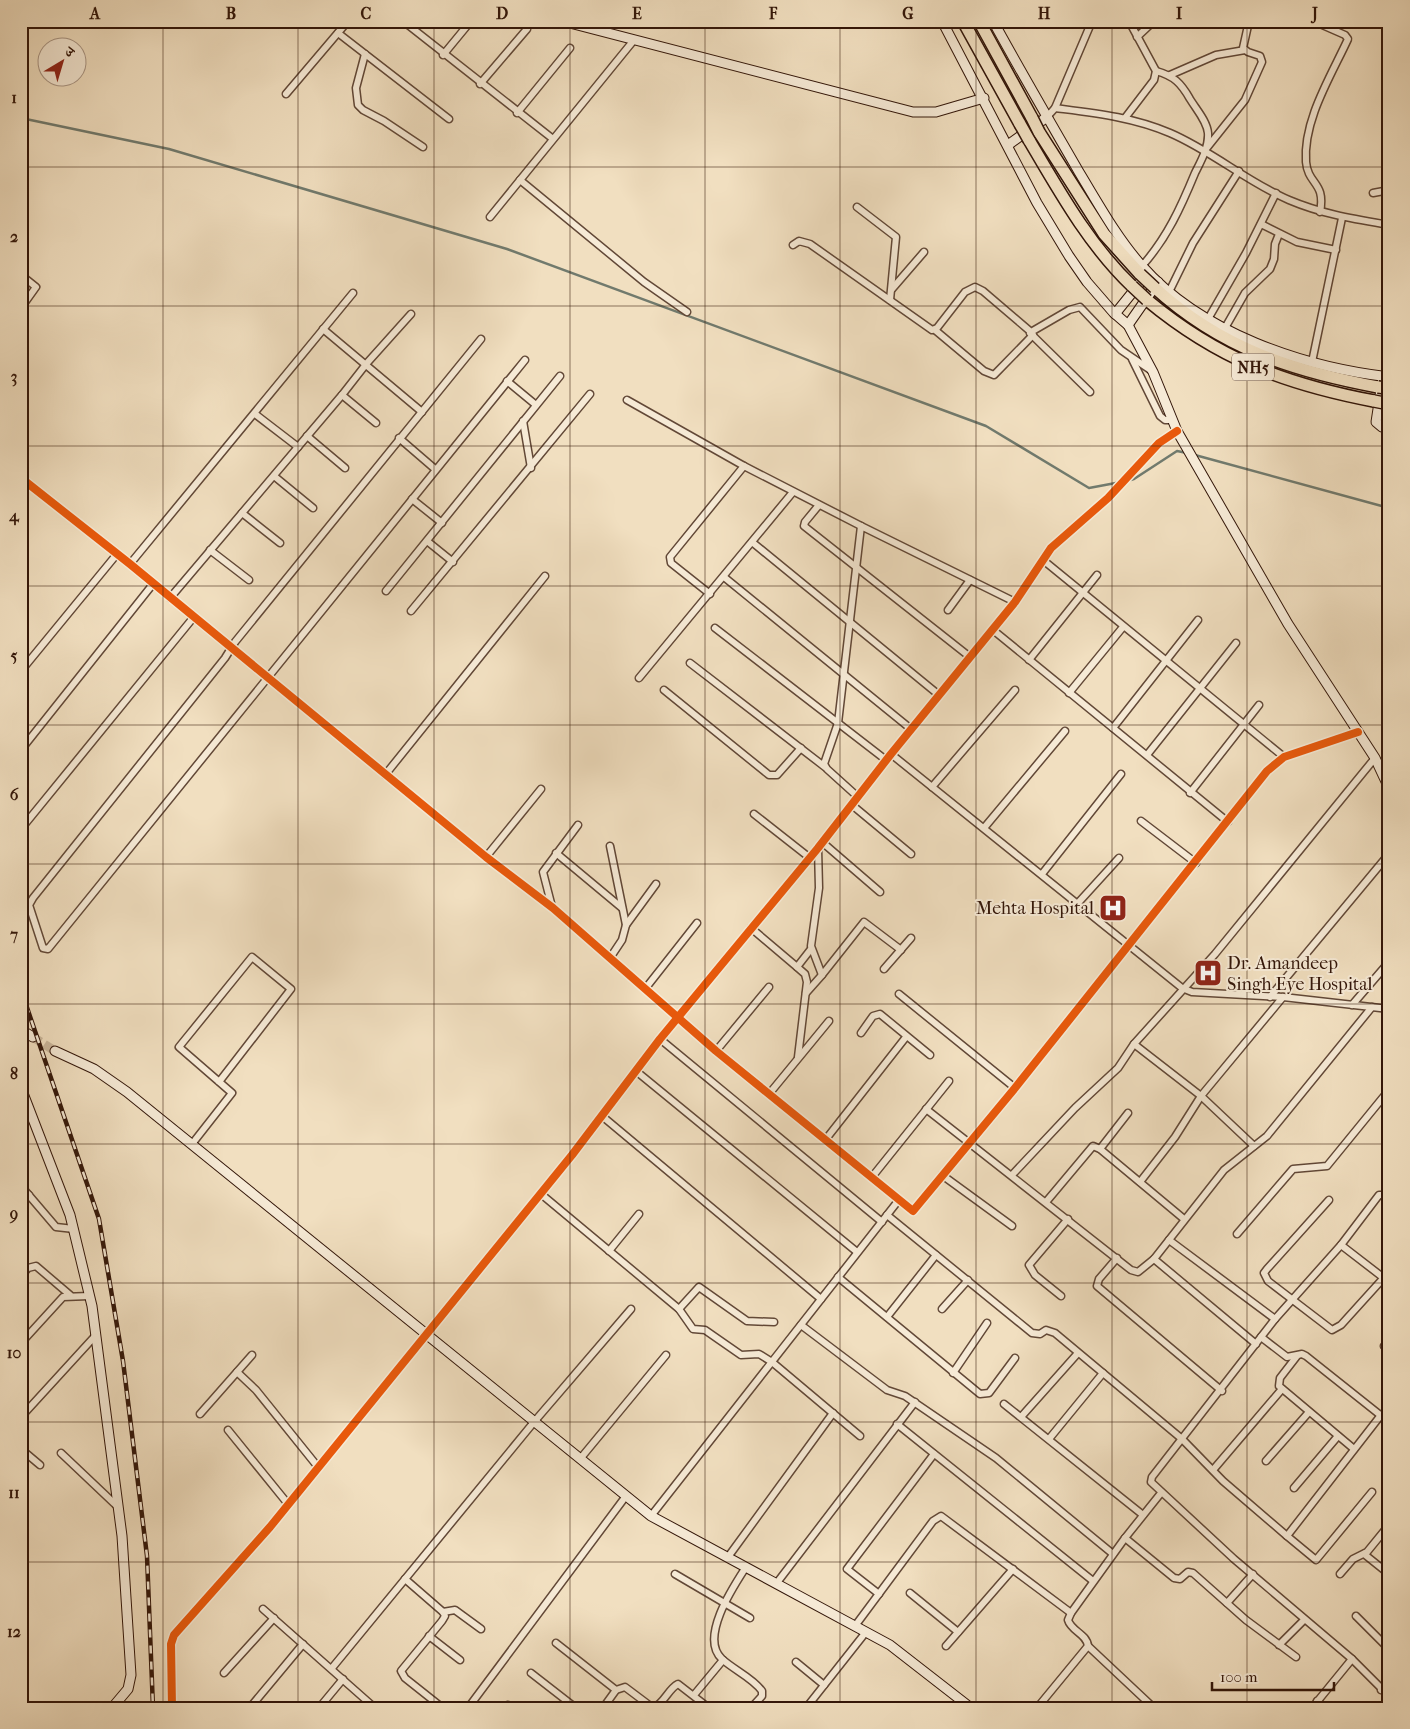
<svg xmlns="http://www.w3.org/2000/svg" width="1410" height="1729" viewBox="0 0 1410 1729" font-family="'IM FELL French Canon','Noto Serif Devanagari',serif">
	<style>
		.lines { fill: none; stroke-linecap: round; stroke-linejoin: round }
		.stream { stroke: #717a6d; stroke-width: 2.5 }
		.secondary-tunnel { stroke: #cbb79b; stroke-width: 9; stroke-dasharray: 9 4.5; stroke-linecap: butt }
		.street-casing { stroke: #624837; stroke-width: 9 }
		.secondary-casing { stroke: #331609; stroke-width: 11 }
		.highway-casing { stroke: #331609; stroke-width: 14 }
		.street { stroke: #f6ead6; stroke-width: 6 }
		.secondary { stroke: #f6ead6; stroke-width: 9 }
		.highway { stroke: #f1dfc0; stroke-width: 11 }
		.rail-casing { stroke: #331609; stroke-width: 4.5 }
		.rail { stroke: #f6ead6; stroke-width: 2.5; stroke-dasharray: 8; stroke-linecap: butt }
		.highway-bridge-casing { stroke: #331609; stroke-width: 14; stroke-linecap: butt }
		.highway-bridge { stroke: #f1dfc0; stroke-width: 11 }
		.cycleway-casing { stroke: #f6ead6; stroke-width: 11 }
		.cycleway { stroke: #e8590c; stroke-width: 8 }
		.grid { fill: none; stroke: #331609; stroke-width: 1; stroke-opacity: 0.55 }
		.labels { text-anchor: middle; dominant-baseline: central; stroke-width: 4; stroke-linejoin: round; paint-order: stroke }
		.shield { fill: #f6ead6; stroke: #6e5646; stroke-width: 1 }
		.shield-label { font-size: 16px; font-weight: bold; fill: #331609 }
		.poi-label { font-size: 18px; fill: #331609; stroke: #f6ead6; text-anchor: end }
		.neatline { fill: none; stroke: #331609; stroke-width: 2 }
		.grid-label { font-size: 16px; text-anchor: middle; font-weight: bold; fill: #331609 }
	</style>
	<rect width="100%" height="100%" fill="#f1dfc0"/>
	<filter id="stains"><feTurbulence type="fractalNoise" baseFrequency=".004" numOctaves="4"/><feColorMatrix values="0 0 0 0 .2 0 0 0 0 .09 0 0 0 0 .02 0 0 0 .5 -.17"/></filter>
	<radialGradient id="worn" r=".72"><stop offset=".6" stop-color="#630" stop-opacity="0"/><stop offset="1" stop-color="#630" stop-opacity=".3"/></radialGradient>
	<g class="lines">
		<g class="stream">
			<path d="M 21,118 L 169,149 L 507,249 L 986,426 L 1089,488 L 1121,482"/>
			<path d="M 1195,455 L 1389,508"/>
			<path d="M 1127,481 L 1134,479 L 1177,451 L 1187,453"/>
		</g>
		<path class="secondary-tunnel" d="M 33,1037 L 55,1051"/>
		<defs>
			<g id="street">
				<path d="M 403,21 L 553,139"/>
				<path d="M 1313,21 L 1345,35 L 1348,39 C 1331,76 1303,120 1306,162 C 1308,185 1326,182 1320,212"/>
				<path d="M 338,33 L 449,119"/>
				<path d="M 1137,37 L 1154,21"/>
				<path d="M 365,54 L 356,88 L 358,105 L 363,110 L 384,121 L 423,147"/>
				<path d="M 443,55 L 471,21"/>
				<path d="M 1388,61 L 1389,61"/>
				<path d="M 1170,75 L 1216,55 L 1245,50"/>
				<path d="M 480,84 L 527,29"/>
				<path d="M 286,94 L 348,21"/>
				<path d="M 1055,108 C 1094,113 1133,117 1170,133 C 1212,151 1247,182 1289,200 C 1322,214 1354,219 1389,225"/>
				<path d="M 517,113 L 570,48"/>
				<path d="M 1047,117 L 1055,108 L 1092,21"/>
				<path d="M 1125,118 L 1154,80 L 1156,71 L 1129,21"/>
				<path d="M 1206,149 L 1245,100 L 1262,62 L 1260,56 L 1248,52 L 1243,48 L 1249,21"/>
				<path d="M 520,180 L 644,282 L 687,312"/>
				<path d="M 1373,193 L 1389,190"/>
				<path d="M 857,207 L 896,237 L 890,300"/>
				<path d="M 490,217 L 634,40"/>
				<path d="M 1261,224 L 1297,242 L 1336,250"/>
				<path d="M 793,245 L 799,241 L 810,244 L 932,330 L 937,328 L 965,292 L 975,287 L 983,291 L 1031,332 L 1069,310 L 1080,307 L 1121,350 L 1152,371"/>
				<path d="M 1142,266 C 1167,238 1181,207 1195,173 C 1201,161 1209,147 1208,133 C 1207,121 1196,109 1190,99 C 1181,83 1174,76 1156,71"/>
				<path d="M 21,275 L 36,287 L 21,308"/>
				<path d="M 892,289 L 924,252"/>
				<path d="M 1169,292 L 1193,243 L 1239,171"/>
				<path d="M 1208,319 L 1246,253 L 1276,193"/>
				<path d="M 1225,328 L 1245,293 L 1270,269 L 1274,259 L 1275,244 L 1279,234"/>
				<path d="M 323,329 L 422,412"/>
				<path d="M 935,330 L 984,371 L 994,375 L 1033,335"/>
				<path d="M 1030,333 L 1090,392"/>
				<path d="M 481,339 L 235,642 L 225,658 L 33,898 L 29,905 L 43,948 L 48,949 L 525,360"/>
				<path d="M 1132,359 L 1160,416 L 1165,420 L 1172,420"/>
				<path d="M 1312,362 L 1342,218"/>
				<path d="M 507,381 L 536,405"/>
				<path d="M 342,395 L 376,423"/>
				<path d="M 627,400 L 744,466 L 861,526"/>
				<path d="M 255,414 L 298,447"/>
				<path d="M 523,421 L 531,468"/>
				<path d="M 307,436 L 345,468"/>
				<path d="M 399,438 L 435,469"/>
				<path d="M 274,476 L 313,508"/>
				<path d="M 21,478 L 130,564 L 486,857 L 553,908 L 716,1051 L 913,1211 L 1015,1088 L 1267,771 L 1284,757 L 1358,732"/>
				<path d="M 412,499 L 442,523"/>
				<path d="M 819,505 L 805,522 L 804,526 L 970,657"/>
				<path d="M 242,513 L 280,543"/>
				<path d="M 427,541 L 453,562"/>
				<path d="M 752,542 L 939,695"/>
				<path d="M 210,550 L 249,580"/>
				<path d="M 1043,560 L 1284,757"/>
				<path d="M 130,564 L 353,293"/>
				<path d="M 724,577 L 911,729"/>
				<path d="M 386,591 L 560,376"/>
				<path d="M 710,594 L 671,563 L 670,557 L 744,466"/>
				<path d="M 170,598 L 342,395 L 367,363 L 411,314"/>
				<path d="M 948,610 L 970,580"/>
				<path d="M 411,611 L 590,394"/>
				<path d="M 715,628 L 886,760"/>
				<path d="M 993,630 L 1228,822"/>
				<path d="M 1029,660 L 1097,575"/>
				<path d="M 690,663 L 825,767"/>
				<path d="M 21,671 L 117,554"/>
				<path d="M 639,678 L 793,492"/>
				<path d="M 664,690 L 769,775 L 777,775 L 801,748"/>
				<path d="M 1069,693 L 1123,627"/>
				<path d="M 1113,728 L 1198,620"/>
				<path d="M 21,750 L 153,584"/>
				<path d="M 891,754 L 1182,988 L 1192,992 L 1283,997 L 1389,1009"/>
				<path d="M 1147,755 L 1236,643"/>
				<path d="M 385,775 L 545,576"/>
				<path d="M 932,787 L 1015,690"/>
				<path d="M 1190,793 L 1259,705"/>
				<path d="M 858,797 L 827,769 L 824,764 L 838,723 L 861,526 L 1015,602"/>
				<path d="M 852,805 L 911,854"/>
				<path d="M 754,814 L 810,858"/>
				<path d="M 1141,821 L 1196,863"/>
				<path d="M 984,828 L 1065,731"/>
				<path d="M 21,829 L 193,618"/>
				<path d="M 822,842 L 880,892"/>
				<path d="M 610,846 L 626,925 L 622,940 L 610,958"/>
				<path d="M 818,848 L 819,888 L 811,946 L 822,975 L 864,922 L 901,950"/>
				<path d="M 556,853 L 622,908"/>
				<path d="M 486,857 L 541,789"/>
				<path d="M 1042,874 L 1121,774"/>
				<path d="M 1078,903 L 1119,858"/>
				<path d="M 552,907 L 543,872 L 578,825"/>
				<path d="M 626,925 L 656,884"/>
				<path d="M 751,928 L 797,967 L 811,949"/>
				<path d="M 797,967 L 805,974 L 807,982 L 798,1057"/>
				<path d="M 884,969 L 911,938"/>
				<path d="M 645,989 L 697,923"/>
				<path d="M 806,993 L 822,975"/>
				<path d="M 899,994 L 1015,1088"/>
				<path d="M 1270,997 L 1389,854"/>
				<path d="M 1352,1005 L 1389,962"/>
				<path d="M 861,1033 L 873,1016 L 880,1014 L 930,1055"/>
				<path d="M 660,1039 L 882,1222"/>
				<path d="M 1134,1044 L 1201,1096 L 1254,1146"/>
				<path d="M 716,1051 L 769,987"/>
				<path d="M 636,1071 L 857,1252"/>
				<path d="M 769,1094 L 829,1021"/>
				<path d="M 926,1109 L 1131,1270 L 1138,1272 L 1154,1259 L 1224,1170 L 1267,1136 L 1372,1007"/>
				<path d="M 602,1116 L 821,1299"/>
				<path d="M 826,1139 L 906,1037"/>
				<path d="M 192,1144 L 232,1093 L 179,1047 L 252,957 L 291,989 L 219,1082"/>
				<path d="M 1100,1149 L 1128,1113"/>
				<path d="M 942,1175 L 1012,1226"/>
				<path d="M 1012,1175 L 1075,1108 L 1118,1068 L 1134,1044 L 1215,954 L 1375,758"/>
				<path d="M 872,1177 L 949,1081"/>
				<path d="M 1140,1182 L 1175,1137 L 1201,1096 L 1283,997"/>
				<path d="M 21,1186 L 56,1227 L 74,1229"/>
				<path d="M 541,1194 L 679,1309 L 693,1329 L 705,1330 L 741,1355 L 759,1354 L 772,1362 L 860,1436"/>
				<path d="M 1329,1200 L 1267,1269 L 1264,1273 L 1268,1281 L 1332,1330 L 1341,1325 L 1389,1272"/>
				<path d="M 1046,1202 L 1093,1146 L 1100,1149 L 1184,1219"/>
				<path d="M 21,1204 L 29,1195"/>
				<path d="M 887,1215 L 1032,1333 L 1040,1334 L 1046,1330 L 1055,1333 L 1182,1439 L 1223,1481 L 1287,1536"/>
				<path d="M 1237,1234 L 1293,1169 L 1327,1166 L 1389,1090"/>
				<path d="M 1169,1240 L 1275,1319 L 1261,1337 L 1287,1357 L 1302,1354 L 1306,1356 L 1389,1422"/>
				<path d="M 1341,1245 L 1389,1282"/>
				<path d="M 609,1251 L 639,1214"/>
				<path d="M 1117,1258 L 1099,1279 L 1097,1286 L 1222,1391"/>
				<path d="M 1154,1259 L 1256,1344"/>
				<path d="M 21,1276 L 28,1268 L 36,1266 L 70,1295"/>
				<path d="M 838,1277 L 980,1394 L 989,1393 L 1015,1358"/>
				<path d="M 1061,1296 L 1035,1275 L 1029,1265 L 1068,1219"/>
				<path d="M 679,1309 L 699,1287 L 747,1321 L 774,1322"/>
				<path d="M 942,1309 L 968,1280"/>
				<path d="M 887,1317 L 936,1255"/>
				<path d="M 1275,1319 L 1341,1245 L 1379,1195 L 1389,1195"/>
				<path d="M 801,1325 L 887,1390 L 905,1396 L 996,1458 L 1113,1554"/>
				<path d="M 1261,1337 L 1152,1477 L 1151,1482 L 1234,1559 L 1352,1659 L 1389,1696"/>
				<path d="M 21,1343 L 63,1297 L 89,1296"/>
				<path d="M 1384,1346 L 1389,1350"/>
				<path d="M 1297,1356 L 1280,1378 L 1279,1386 L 1354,1449"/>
				<path d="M 237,1372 L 256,1390 L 318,1467"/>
				<path d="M 953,1373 L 987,1323"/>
				<path d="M 1004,1404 L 1143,1515"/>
				<path d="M 200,1414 L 252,1355"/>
				<path d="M 21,1417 L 96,1335"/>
				<path d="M 1021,1417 L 1078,1353"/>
				<path d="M 897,1424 L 1093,1581"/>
				<path d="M 228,1430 L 288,1504"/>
				<path d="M 1049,1439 L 1103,1373"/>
				<path d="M 21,1449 L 40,1465"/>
				<path d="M 61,1453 L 118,1507"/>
				<path d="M 580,1459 L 666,1355"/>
				<path d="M 1266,1461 L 1309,1412"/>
				<path d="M 1213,1470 L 1282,1389"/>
				<path d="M 1294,1488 L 1338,1436"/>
				<path d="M 1372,1492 L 1316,1560 L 1287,1536 L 1381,1415"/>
				<path d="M 651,1516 L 898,1201"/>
				<path d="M 1125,1538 L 1174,1578 L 1180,1579 L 1188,1572 L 1193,1573 L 1246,1620 L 1296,1657"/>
				<path d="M 1364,1554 L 1389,1574"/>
				<path d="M 728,1557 L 833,1413"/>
				<path d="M 746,1567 C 733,1587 699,1638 722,1659 C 734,1670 753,1678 762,1691 L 762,1696 L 751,1708"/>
				<path d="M 675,1574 L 750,1618"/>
				<path d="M 1340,1574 L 1353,1559 L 1367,1552 L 1389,1525"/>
				<path d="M 405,1579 L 443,1612 L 445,1616 L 442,1621 L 401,1671 L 405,1678 L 439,1705"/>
				<path d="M 776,1584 L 915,1402"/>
				<path d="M 910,1593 L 958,1632"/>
				<path d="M 879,1594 L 847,1569 L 934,1454"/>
				<path d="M 1227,1603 L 1253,1574"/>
				<path d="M 263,1609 L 375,1708"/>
				<path d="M 443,1612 L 455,1610 L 481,1629"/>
				<path d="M 1356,1616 L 1389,1649"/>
				<path d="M 855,1626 L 933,1521 L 941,1516 L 1071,1613"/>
				<path d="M 429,1636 L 460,1660"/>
				<path d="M 556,1643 L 616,1690"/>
				<path d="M 1279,1645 L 1304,1620"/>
				<path d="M 946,1646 L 1013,1569"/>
				<path d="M 1088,1646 L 1154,1708"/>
				<path d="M 796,1662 L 824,1685"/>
				<path d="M 332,1668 L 534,1422 L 631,1309"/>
				<path d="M 224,1673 L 274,1618"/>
				<path d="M 531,1673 L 576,1708"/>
				<path d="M 1381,1690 L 1389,1683"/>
				<path d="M 694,1695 L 723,1660"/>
				<path d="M 1317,1701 L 1326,1708"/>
				<path d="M 253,1704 L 303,1644"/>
				<path d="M 508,1705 L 512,1708"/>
				<path d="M 172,1708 L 171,1644 L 174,1635 L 270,1527 L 572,1155 L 660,1039 L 818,848 L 891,754 L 1015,602 L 1051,548 L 1108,498 L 1159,443 L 1177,431"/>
				<path d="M 319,1708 L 343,1679"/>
				<path d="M 468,1708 L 626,1496"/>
				<path d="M 603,1708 L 616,1690 L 625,1687 L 653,1708 C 664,1704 668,1689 678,1684 L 709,1708"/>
				<path d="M 806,1708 L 866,1632"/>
				<path d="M 1037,1708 L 1088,1646 C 1087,1634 1071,1631 1068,1620 L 1071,1613 L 1125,1538 L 1161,1493"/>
				<path d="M 1312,1708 L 1352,1659"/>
			</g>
			<g id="secondary">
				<path d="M 562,21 L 913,112 L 936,112 L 984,98"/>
				<path d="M 942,21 L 1037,203 L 1069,256 L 1087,282 L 1113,312 L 1128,325 L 1153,372 L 1177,431 L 1288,624 L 1375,758 L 1389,788"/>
				<path d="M 993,21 C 1021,72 1050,122 1079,172 C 1099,205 1117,238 1142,266 C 1201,333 1303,367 1389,377"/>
				<path d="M 1008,145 L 1047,117"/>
				<path d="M 1115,314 L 1148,273"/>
				<path d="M 1128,325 L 1158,282"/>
				<path d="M 1382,383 L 1376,422 L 1382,427 L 1389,428"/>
				<path d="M 21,1030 L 33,1037"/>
				<path d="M 55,1051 L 94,1069 L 127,1092 L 651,1516 L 890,1645 L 971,1708"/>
				<path d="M 21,1088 L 70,1215 L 92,1306 L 122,1536 L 131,1675 L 128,1689 L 112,1708"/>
			</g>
			<g id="highway">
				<path d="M 963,21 L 1020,124"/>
				<path d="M 979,21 L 1032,118"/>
				<path d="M 1039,132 L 1104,234 L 1140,274"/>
				<path d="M 1029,140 C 1059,191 1089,245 1132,286"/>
				<path d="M 1155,288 C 1221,348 1292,371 1378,387"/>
				<path d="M 1147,300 C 1218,359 1285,384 1374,401"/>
			</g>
		</defs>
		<use href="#street" class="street-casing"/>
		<use href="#secondary" class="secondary-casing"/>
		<use href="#highway" class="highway-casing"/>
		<use href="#street" class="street"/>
		<use href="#secondary" class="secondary"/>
		<use href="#highway" class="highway"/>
		<defs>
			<path id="rail" d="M 21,990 L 99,1219 L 123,1361 L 147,1556 L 153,1708"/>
		</defs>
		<use href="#rail" class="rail-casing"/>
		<use href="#rail" class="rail"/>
		<defs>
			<g id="highway-bridge">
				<path d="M 1032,118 L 1039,132"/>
				<path d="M 1020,124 L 1029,140"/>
				<path d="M 1140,274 L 1155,288"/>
				<path d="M 1132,286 L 1147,300"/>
				<path d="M 1378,387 L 1386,388"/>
				<path d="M 1374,401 L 1384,403"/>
			</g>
		</defs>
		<use href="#highway-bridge" class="highway-bridge-casing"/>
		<use href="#highway-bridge" class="highway-bridge"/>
		<defs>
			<g id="cycleway">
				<path d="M 21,478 L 130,564 L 486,857 L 553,908 L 716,1051 L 913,1211 L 1015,1088 L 1267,771 L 1284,757 L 1358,732"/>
				<path d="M 172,1708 L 171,1644 L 174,1635 L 270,1527 L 572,1155 L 660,1039 L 818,848 L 891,754 L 1015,602 L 1051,548 L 1108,498 L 1159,443 L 1177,431"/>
			</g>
		</defs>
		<use href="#cycleway" class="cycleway-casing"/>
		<use href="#cycleway" class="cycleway"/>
	</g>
	<path class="grid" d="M 163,21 L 163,1708M 298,21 L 298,1708M 434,21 L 434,1708M 570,21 L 570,1708M 705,21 L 705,1708M 840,21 L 840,1708M 976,21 L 976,1708M 1112,21 L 1112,1708M 1247,21 L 1247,1708M 21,167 L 1389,167M 21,306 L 1389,306M 21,446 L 1389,446M 21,586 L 1389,586M 21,725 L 1389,725M 21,864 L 1389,864M 21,1004 L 1389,1004M 21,1144 L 1389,1144M 21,1283 L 1389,1283M 21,1422 L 1389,1422M 21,1562 L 1389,1562"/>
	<defs>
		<symbol id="hospital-square" viewBox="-11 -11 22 22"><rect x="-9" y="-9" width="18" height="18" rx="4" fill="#8f2418" stroke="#f6ead6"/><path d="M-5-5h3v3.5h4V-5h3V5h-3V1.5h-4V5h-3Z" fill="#fff"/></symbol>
	</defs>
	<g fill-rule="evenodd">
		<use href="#hospital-square" x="1097" y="892" width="32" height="32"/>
		<use href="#hospital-square" x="1192" y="957" width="32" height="32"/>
	</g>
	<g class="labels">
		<rect class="shield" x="1232" y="353.5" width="42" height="27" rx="4"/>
		<g class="shield-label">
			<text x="1253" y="367">NH5</text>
		</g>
		<g class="poi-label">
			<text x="1094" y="908">Mehta Hospital</text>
			<text x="1227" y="963" text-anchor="start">Dr. Amandeep<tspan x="1227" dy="21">Singh Eye Hospital</tspan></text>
		</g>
	</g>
	<rect width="1410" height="1729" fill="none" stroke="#f1dfc0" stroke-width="55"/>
	<g transform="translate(62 62) rotate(38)"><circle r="24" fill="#f6ead6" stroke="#a89584"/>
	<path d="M0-4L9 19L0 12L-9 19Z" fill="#8f2418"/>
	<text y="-8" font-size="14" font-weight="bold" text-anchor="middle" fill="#331609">उ</text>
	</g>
	<path d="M1212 1682v8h122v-8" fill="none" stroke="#331609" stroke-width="2.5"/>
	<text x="1220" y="1682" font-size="15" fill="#331609" stroke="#f6ead6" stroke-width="4" paint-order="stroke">100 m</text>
	<rect x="28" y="28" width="1354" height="1674" class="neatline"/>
	<g class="grid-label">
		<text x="95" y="19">A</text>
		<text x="231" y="19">B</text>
		<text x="366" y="19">C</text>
		<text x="502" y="19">D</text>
		<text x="637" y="19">E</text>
		<text x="773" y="19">F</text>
		<text x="908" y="19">G</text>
		<text x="1044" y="19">H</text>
		<text x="1179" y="19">I</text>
		<text x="1315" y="19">J</text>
		<text x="14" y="103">1</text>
		<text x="14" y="242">2</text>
		<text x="14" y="382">3</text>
		<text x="14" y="521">4</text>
		<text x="14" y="661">5</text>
		<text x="14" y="800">6</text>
		<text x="14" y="940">7</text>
		<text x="14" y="1079">8</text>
		<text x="14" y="1219">9</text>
		<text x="14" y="1358">10</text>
		<text x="14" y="1498">11</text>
		<text x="14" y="1637">12</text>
	</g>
	<rect width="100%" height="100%" filter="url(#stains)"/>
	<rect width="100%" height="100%" fill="url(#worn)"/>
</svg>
